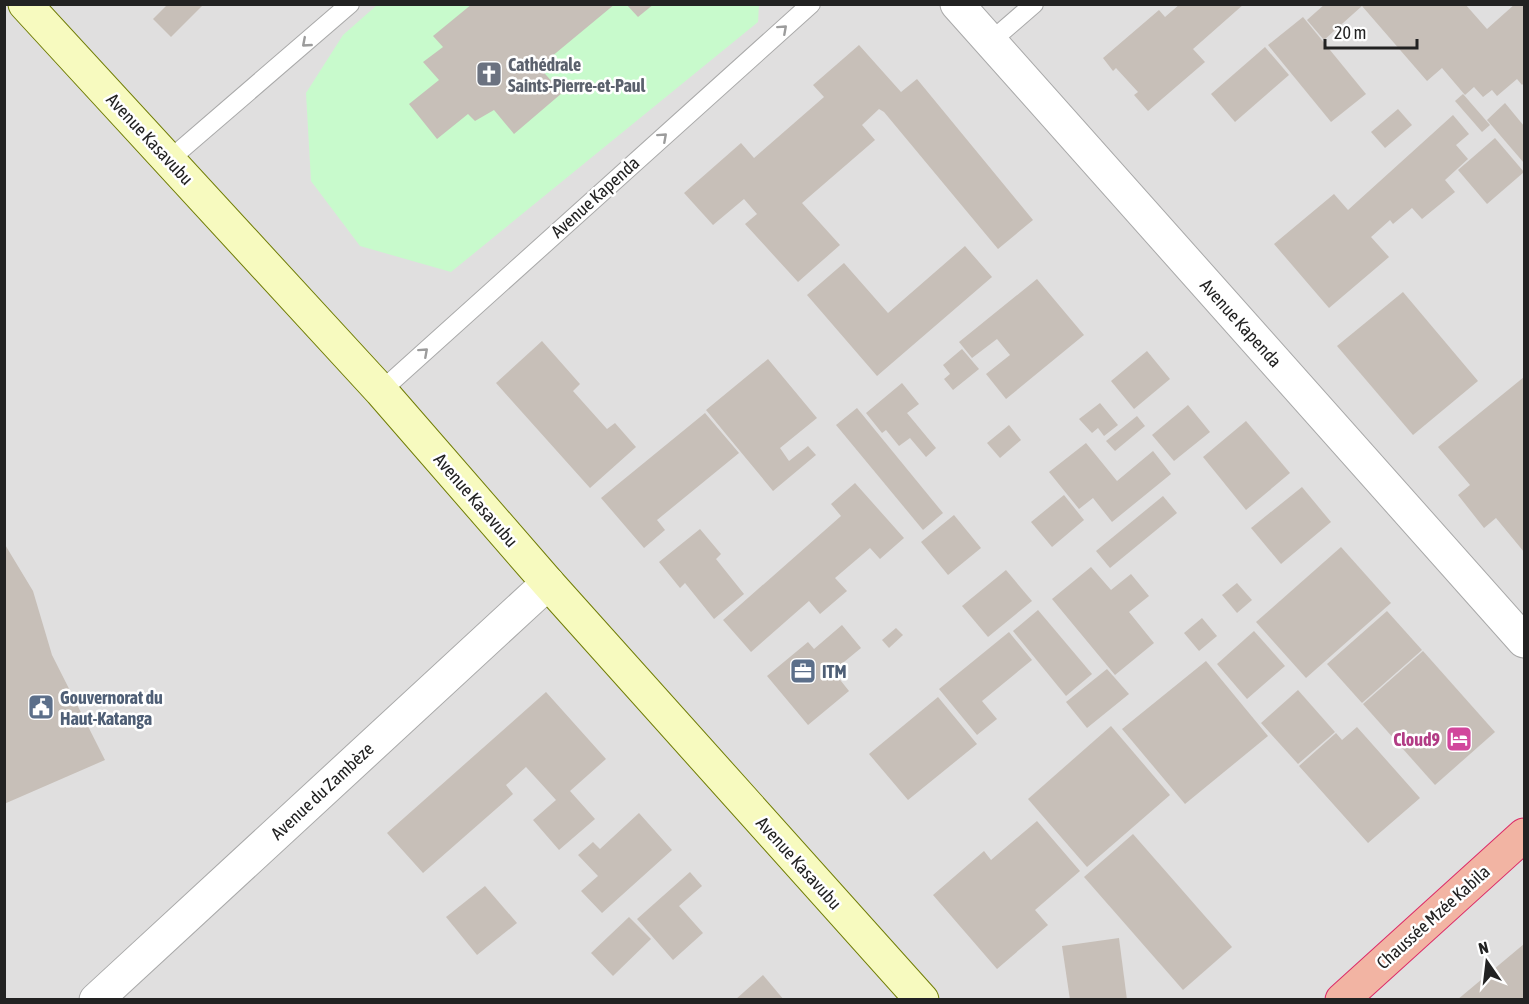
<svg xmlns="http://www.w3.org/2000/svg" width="1529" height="1004" viewBox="0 0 1529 1004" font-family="'Asap Condensed',sans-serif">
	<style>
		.residential { fill: #e0dfdf }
		.park { fill: #c8facc }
		.building { fill: #c7bfb8 }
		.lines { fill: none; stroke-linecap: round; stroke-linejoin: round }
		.service-casing { stroke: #a9a9a9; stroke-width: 20 }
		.minor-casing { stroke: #a9a9a9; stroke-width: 35 }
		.secondary-casing { stroke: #707d05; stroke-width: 35 }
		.trunk-casing { stroke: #dc2a67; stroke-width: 35 }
		.service { stroke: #fff; stroke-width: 18 }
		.minor { stroke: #fff; stroke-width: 33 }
		.secondary { stroke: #f7fabf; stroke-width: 33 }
		.trunk { stroke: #f2b4a3; stroke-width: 33 }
		.oneway { stroke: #9c9c9c }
		.labels { text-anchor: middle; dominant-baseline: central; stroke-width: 5; stroke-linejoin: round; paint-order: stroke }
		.worship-label { font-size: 18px; font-weight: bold; fill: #5b616d; stroke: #fff; text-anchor: start }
		.street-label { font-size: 18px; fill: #222; stroke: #fff }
		.service-label { font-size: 18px; font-weight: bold; fill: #4e5e75; stroke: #fff; text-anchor: start }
		.hotel-label { font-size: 18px; font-weight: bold; fill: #b23c85; stroke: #fff; text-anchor: end }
	</style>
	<rect width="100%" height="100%" fill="#f2efe9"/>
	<rect class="residential" x="5" y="5" width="1519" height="994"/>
	<path class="park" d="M 377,5 L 759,5 L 758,22 L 451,272 L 360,246 L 311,181 L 306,93 L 343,35 Z"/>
	<g class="building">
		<path d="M 168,4 L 204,4 L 171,37 L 153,19 Z"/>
		<path d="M 472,4 L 615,4 L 539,67 L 562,93 L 514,134 L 494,110 L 475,121 L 468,114 L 437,139 L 409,104 L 439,80 L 423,62 L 443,47 L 433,36 Z"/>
		<path d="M 626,4 L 654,4 L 638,17 Z"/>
		<path d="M 1180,4 L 1244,4 L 1193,49 L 1205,62 L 1148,111 L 1134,95 L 1138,92 L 1116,68 L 1113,71 L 1103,58 L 1159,10 L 1165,17 Z"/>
		<path d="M 1325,4 L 1465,4 L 1487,29 L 1515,4 L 1524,4 L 1524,83 L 1522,85 L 1517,79 L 1497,96 L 1492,90 L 1483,97 L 1474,87 L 1465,95 L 1442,68 L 1427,81 L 1362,6 L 1324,40 L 1307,20 Z"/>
		<path d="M 1303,17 L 1366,94 L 1331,122 L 1268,45 Z"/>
		<path d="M 859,45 L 901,92 L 917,79 L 1033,220 L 998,249 L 884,112 L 879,109 L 862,125 L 875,140 L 802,203 L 840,245 L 798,282 L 745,224 L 757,214 L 744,199 L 713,225 L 684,193 L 741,143 L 754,158 L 824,97 L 813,85 Z"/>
		<path d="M 1265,47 L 1289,75 L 1235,122 L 1211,94 Z"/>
		<path d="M 1463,94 L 1490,125 L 1482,132 L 1455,101 Z"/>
		<path d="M 1505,103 L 1524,126 L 1524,163 L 1487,120 Z"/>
		<path d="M 1398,109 L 1412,125 L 1385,148 L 1371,132 Z"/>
		<path d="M 1453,115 L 1469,134 L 1456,145 L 1468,159 L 1445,180 L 1455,192 L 1422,219 L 1412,208 L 1393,224 L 1390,220 L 1371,237 L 1389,257 L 1329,308 L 1274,244 L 1334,194 L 1348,210 Z"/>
		<path d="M 1495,138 L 1524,172 L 1487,204 L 1458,170 Z"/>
		<path d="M 965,246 L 992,277 L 877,376 L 807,295 L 844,263 L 888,313 Z"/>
		<path d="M 1037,279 L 1084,335 L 1006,399 L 986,374 L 1010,355 L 997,339 L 972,358 L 959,342 Z"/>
		<path d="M 1403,292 L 1478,381 L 1413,435 L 1337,346 Z"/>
		<path d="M 542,341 L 580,384 L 573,391 L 607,429 L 615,423 L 636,447 L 590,488 L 496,383 Z"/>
		<path d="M 962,349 L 979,369 L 953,390 L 944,379 L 950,374 L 943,365 Z"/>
		<path d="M 1147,351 L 1170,379 L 1134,409 L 1111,381 Z"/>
		<path d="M 768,359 L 817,418 L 780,448 L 789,461 L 808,446 L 816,455 L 773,491 L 706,410 Z"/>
		<path d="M 1524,377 L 1524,552 L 1496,518 L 1484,528 L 1458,495 L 1470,485 L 1438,447 Z"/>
		<path d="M 902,383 L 919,404 L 907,413 L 936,448 L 926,457 L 910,438 L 899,446 L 886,430 L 882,433 L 866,413 Z"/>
		<path d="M 1100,403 L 1118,425 L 1104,436 L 1098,428 L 1092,433 L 1079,419 Z"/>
		<path d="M 1188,405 L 1210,432 L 1174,461 L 1152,435 Z"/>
		<path d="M 857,408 L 943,513 L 923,530 L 836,425 Z"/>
		<path d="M 705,413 L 739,453 L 657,520 L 665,530 L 644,548 L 601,498 Z"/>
		<path d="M 1137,416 L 1145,426 L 1115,451 L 1106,441 Z"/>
		<path d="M 1246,421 L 1290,473 L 1246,510 L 1203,457 Z"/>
		<path d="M 1009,425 L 1021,440 L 1000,458 L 987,443 Z"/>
		<path d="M 1086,443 L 1117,481 L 1153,451 L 1171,474 L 1112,522 L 1093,498 L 1079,509 L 1049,472 Z"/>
		<path d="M 855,483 L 904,538 L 880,559 L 870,548 L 835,578 L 847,591 L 820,614 L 809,601 L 751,652 L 723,620 L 841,516 L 831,504 Z"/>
		<path d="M 1302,487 L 1331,522 L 1281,564 L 1251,528 Z"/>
		<path d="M 1064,495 L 1084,520 L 1052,547 L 1031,522 Z"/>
		<path d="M 1163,496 L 1177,513 L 1110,568 L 1096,551 Z"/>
		<path d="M 954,515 L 981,548 L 948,575 L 921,542 Z"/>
		<path d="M 700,529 L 721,554 L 716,559 L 744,594 L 714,619 L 685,583 L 680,588 L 659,562 Z"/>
		<path d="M 4,543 L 33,591 L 52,655 L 105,760 L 4,804 Z"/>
		<path d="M 1341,547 L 1391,603 L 1306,678 L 1256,622 Z"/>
		<path d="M 1091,567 L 1111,590 L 1131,574 L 1149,596 L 1129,612 L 1154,643 L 1115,675 L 1052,599 Z"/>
		<path d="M 1006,570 L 1032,601 L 988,637 L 962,606 Z"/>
		<path d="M 1237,583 L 1252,600 L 1237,613 L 1222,595 Z"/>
		<path d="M 1038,610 L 1092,674 L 1066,696 L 1013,631 Z"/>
		<path d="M 1387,611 L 1422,650 L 1362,703 L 1327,664 Z"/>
		<path d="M 1202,618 L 1217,636 L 1199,651 L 1184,633 Z"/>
		<path d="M 842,625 L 861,648 L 833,671 L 849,691 L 808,725 L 767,676 L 808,642 L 814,649 Z"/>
		<path d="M 896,628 L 903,635 L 889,648 L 882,640 Z"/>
		<path d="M 1254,631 L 1285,666 L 1247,699 L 1217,664 Z"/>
		<path d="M 1009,632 L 1032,660 L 982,701 L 997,719 L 977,735 L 939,689 Z"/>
		<path d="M 1423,651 L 1495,732 L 1435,785 L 1363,704 Z"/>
		<path d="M 1206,661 L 1268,736 L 1185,804 L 1122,729 Z"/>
		<path d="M 1107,669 L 1129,694 L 1087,728 L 1066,702 Z"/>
		<path d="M 1298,690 L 1335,732 L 1298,764 L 1261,723 Z"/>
		<path d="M 546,692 L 606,759 L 570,791 L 595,819 L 559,850 L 533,820 L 556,800 L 526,767 L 506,785 L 513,794 L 423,873 L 387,833 Z"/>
		<path d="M 938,697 L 977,744 L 908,800 L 869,754 Z"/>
		<path d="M 1111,726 L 1170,795 L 1087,867 L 1028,799 Z"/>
		<path d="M 1357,727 L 1420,798 L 1368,843 L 1299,766 L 1336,733 L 1342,740 Z"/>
		<path d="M 639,813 L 672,850 L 602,913 L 581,891 L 598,876 L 578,855 L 593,842 L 600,849 Z"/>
		<path d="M 1037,821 L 1080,871 L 1035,910 L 1048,925 L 997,969 L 933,895 L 984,851 L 991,860 Z"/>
		<path d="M 1133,834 L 1232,947 L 1183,990 L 1084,877 Z"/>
		<path d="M 690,872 L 702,886 L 679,906 L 703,933 L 673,960 L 637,919 Z"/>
		<path d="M 485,886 L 517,923 L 477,955 L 446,917 Z"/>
		<path d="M 629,917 L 651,939 L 613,976 L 591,953 Z"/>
		<path d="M 1119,938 L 1127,1000 L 1070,1000 L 1062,946 Z"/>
		<path d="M 1524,944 L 1524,1000 L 1457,1000 Z"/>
		<path d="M 763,975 L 784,1000 L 735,1000 Z"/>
	</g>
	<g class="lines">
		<defs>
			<g id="service">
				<path d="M 990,42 L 1034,4"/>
				<path d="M 169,160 L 350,4"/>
				<path d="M 381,391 L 811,4"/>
			</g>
			<g id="minor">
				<path d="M 957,4 L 1524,641"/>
				<path d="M 96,1000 L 548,583"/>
			</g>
			<path id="secondary" d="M 25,4 L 381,391 L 548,583 L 922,1000"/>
			<path id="trunk" d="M 1342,1000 L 1524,835"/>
		</defs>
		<use href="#service" class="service-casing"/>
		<use href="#minor" class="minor-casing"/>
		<use href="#secondary" class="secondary-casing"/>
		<use href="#trunk" class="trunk-casing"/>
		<use href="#service" class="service"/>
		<use href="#minor" class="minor"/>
		<use href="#secondary" class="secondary"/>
		<use href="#trunk" class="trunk"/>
	</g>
	<defs><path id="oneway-chevron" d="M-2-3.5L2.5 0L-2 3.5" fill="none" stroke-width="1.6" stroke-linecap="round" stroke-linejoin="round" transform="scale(1.5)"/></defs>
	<g class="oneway">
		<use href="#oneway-chevron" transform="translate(783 29) rotate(-42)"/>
		<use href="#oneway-chevron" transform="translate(306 43) rotate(139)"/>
		<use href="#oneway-chevron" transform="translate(663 137) rotate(-42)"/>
		<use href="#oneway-chevron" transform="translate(424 352) rotate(-42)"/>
	</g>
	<defs>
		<symbol id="church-square" viewBox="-11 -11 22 22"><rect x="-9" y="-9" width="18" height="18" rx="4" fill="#6b7280" stroke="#fff"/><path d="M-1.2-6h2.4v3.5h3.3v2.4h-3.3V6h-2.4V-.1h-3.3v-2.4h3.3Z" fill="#fff"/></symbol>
		<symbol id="office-square" viewBox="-11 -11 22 22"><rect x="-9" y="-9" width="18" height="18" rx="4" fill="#5c6f8a" stroke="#fff"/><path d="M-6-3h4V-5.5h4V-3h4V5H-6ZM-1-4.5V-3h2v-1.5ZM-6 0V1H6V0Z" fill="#fff"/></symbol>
		<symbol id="civic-square" viewBox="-11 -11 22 22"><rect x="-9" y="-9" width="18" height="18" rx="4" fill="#5c6f8a" stroke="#fff"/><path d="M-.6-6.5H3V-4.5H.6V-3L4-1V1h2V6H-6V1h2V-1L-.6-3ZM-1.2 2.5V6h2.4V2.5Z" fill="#fff"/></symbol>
		<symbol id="hotel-square" viewBox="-11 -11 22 22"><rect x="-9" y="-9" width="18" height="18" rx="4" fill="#d1479c" stroke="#fff"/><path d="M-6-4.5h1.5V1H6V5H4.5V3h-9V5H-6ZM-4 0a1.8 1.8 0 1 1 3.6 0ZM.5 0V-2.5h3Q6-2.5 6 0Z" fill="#fff"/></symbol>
	</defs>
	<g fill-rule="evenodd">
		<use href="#church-square" x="474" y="59" width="30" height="30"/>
		<use href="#office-square" x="788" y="656" width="30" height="30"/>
		<use href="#civic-square" x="26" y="692" width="30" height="30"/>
		<use href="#hotel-square" x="1444" y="724" width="30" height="30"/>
	</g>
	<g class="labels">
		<g class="worship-label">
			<text x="508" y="64">Cathédrale<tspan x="508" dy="21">Saints-Pierre-et-Paul</tspan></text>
		</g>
		<g class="street-label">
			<text transform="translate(150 139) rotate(47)">Avenue Kasavubu</text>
			<text transform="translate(595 197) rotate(-42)">Avenue Kapenda</text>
			<text transform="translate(1241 323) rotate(48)">Avenue Kapenda</text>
			<text transform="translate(476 500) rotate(49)">Avenue Kasavubu</text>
			<text transform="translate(322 791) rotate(-43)">Avenue du Zambèze</text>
			<text transform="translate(799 863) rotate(48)">Avenue Kasavubu</text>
			<text transform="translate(1433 917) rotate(-42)">Chaussée Mzée Kabila</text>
		</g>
		<g class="service-label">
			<text x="822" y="671">ITM</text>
			<text x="60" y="697">Gouvernorat du<tspan x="60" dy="21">Haut-Katanga</tspan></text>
		</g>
		<g class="hotel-label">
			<text x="1440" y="739">Cloud9</text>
		</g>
	</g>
	<rect width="1529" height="1004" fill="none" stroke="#222222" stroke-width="12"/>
	<g transform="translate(1487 962) rotate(346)" stroke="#ffffff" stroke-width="4.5" paint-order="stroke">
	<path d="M0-4.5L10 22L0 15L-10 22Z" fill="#222222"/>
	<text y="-9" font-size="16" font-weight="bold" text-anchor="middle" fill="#222222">N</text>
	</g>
	<path d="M1325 39v9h92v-9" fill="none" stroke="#222222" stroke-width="3"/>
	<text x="1334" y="39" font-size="18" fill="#222222" stroke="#ffffff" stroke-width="4.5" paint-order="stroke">20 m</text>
</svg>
